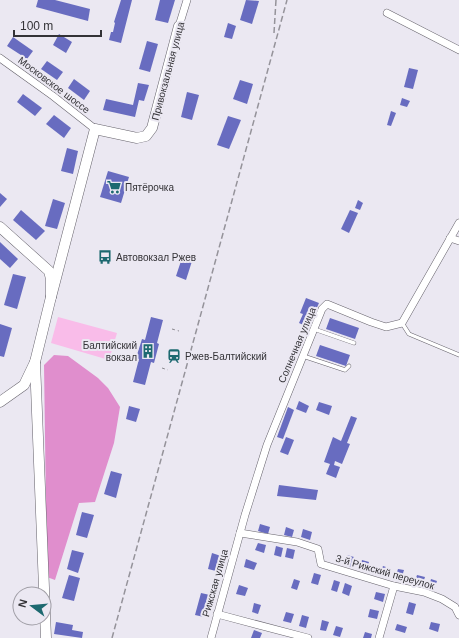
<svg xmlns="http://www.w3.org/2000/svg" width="459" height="638" viewBox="0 0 459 638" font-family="Arial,sans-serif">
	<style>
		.green { fill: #f9bce9 }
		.forest { fill: #e08ecd }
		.building { fill: #686cc0 }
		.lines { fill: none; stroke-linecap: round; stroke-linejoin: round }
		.lane-casing { stroke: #66636c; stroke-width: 4.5 }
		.street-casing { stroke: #66636c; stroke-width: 8 }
		.secondary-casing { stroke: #66636c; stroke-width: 11 }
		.path { stroke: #8b8990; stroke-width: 1; stroke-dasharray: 3 3; stroke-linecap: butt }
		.lane { stroke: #fff; stroke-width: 3.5 }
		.street { stroke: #fff; stroke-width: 7 }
		.secondary { stroke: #fff; stroke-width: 10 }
		.rail { stroke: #95939a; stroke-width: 1.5; stroke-dasharray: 6 3; stroke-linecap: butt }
		.labels { text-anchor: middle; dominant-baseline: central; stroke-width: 4; stroke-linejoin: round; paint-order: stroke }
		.street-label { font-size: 10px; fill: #333236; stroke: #ebe8f2 }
		.poi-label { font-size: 10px; fill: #333236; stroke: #ebe8f2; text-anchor: start }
	</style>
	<rect width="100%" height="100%" fill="#ebe8f2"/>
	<path class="green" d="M 58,317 L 117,333 L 109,360 L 51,343 Z"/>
	<path class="forest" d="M 54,355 L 68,356 L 98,378 L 108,388 L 120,407 L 114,443 L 95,502 L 79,503 L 55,580 L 47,577 L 44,365 Z"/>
	<g class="building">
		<path d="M 38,0 L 55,0 L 90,9 L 88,21 L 36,7 Z"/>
		<path d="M 121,0 L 132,0 L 121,43 L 109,40 L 111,32 L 113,32 L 115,23 L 114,22 Z"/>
		<path d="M 160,0 L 175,0 L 168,23 L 155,20 Z"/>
		<path d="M 246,0 L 259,1 L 252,24 L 240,20 Z"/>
		<path d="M 228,23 L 236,26 L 232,39 L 224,37 Z"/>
		<path d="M 59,34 L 72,42 L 66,53 L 53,45 Z"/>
		<path d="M 13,37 L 33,51 L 27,59 L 7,46 Z"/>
		<path d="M 147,41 L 158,44 L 150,72 L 139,69 Z"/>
		<path d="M 47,61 L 63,72 L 57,80 L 41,69 Z"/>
		<path d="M 409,68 L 418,70 L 413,89 L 404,87 Z"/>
		<path d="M 74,79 L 90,91 L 84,100 L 68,88 Z"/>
		<path d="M 240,80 L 253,84 L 247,104 L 233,99 Z"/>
		<path d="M 138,83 L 149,85 L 144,101 L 139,100 L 135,117 L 103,110 L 106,99 L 133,105 Z"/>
		<path d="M 187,92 L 199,95 L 192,120 L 181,117 Z"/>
		<path d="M 23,94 L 42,108 L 35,116 L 17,102 Z"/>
		<path d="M 402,98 L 410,101 L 407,107 L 400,105 Z"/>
		<path d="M 391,111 L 396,113 L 391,126 L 387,125 Z"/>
		<path d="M 54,115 L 71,128 L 64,138 L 46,124 Z"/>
		<path d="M 228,116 L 241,120 L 229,149 L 217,145 Z"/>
		<path d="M 67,148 L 78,151 L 73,174 L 61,171 Z"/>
		<path d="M 108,171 L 129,177 L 121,203 L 100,197 Z"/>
		<path d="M 0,193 L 7,199 L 0,207 Z"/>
		<path d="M 53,199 L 65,203 L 57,229 L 45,226 Z"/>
		<path d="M 358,200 L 363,203 L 360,210 L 355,208 Z"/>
		<path d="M 21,210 L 45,231 L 36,240 L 13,220 Z"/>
		<path d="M 350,210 L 358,213 L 349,233 L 341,229 Z"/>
		<path d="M 0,242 L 18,259 L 10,268 L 0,259 Z"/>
		<path d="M 183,255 L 193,258 L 186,280 L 176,276 Z"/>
		<path d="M 13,274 L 26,277 L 17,309 L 4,305 Z"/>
		<path d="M 306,298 L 319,303 L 308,327 L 299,323 L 303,314 L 300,313 Z"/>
		<path d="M 151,317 L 163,320 L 157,343 L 159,344 L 154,363 L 151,362 L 145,385 L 133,382 L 139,359 L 136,358 L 142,339 L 145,340 Z"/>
		<path d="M 330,318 L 359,328 L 355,339 L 326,329 Z"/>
		<path d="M 0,324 L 12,328 L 4,357 L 0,356 Z"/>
		<path d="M 320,345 L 350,355 L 346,366 L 316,356 Z"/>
		<path d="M 299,401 L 309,406 L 306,413 L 296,409 Z"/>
		<path d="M 319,402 L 332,406 L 329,415 L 316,410 Z"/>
		<path d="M 129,406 L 140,409 L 136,422 L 126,419 Z"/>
		<path d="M 288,407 L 294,410 L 283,439 L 277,437 Z"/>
		<path d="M 351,416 L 357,418 L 347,443 L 350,444 L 342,464 L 335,461 L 334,465 L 340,467 L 336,478 L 326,474 L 330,464 L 324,462 L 333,437 L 341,441 Z"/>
		<path d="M 286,437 L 294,440 L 288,455 L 280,452 Z"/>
		<path d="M 111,471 L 122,474 L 116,498 L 104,494 Z"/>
		<path d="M 279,485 L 318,490 L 316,500 L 277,496 Z"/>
		<path d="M 82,512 L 94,515 L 87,538 L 76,535 Z"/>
		<path d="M 260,524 L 270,527 L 268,534 L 258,531 Z"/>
		<path d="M 286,527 L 294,530 L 292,537 L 284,535 Z"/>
		<path d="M 303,529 L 312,532 L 310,540 L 301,537 Z"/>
		<path d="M 258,543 L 266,545 L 264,553 L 255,550 Z"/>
		<path d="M 276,546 L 283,548 L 281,557 L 274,555 Z"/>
		<path d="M 287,548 L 295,550 L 293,559 L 285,557 Z"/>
		<path d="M 72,550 L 84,553 L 78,573 L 67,569 Z"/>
		<path d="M 212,553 L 221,556 L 216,571 L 208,569 Z"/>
		<path d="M 347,555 L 354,557 L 351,567 L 344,564 Z"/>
		<path d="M 246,559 L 257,563 L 254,570 L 244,567 Z"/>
		<path d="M 362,560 L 369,562 L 367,571 L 360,569 Z"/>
		<path d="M 383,566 L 389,568 L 387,576 L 380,574 Z"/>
		<path d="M 398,569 L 404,570 L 401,580 L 395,578 Z"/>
		<path d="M 314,573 L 321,575 L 318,585 L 311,583 Z"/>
		<path d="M 69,575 L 80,578 L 74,601 L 62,598 Z"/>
		<path d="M 417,575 L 425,577 L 422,586 L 414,584 Z"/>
		<path d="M 294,579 L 300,581 L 297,590 L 291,588 Z"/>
		<path d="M 431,579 L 437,581 L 434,589 L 429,587 Z"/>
		<path d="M 334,580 L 340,582 L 337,592 L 331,590 Z"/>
		<path d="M 345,583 L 352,586 L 349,596 L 342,593 Z"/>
		<path d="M 239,585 L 248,588 L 245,596 L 236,594 Z"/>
		<path d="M 376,592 L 385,594 L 383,602 L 374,599 Z"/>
		<path d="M 201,593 L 210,595 L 204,617 L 195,615 Z"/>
		<path d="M 409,602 L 416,604 L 413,615 L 406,613 Z"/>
		<path d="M 254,603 L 261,605 L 258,614 L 252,612 Z"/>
		<path d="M 370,609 L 379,611 L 377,619 L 368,617 Z"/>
		<path d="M 286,612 L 294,614 L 291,623 L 283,621 Z"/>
		<path d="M 302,615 L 309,617 L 306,628 L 299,626 Z"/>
		<path d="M 322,620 L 329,622 L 326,631 L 320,630 Z"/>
		<path d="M 56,622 L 73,625 L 72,630 L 83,632 L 82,638 L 54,634 Z"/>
		<path d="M 431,622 L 440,624 L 438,632 L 429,629 Z"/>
		<path d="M 397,624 L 407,627 L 405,633 L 395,630 Z"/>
		<path d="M 336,626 L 343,628 L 340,637 L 333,635 Z"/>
		<path d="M 254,630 L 262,633 L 260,638 L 251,638 Z"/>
		<path d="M 365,632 L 372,634 L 371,638 L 363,638 Z"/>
	</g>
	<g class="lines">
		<defs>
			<g id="lane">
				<path d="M 402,323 L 409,334 L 459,355"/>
				<path d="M 314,329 L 354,343"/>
				<path d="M 303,356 L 345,370 L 349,366"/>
			</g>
			<g id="street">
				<path d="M 387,13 L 459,50"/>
				<path d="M 179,26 L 187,0"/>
				<path d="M 0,58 L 53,96 L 95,129"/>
				<path d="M 450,238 L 459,241"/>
				<path d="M 240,533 L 297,542 L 318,549 L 321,564 L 394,586 L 424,592 L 442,599 L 455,607 L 459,615"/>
				<path d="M 217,614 L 308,638"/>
				<path d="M 211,638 L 245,515 L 267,445 L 322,309 L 327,304 L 371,322 L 386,327 L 402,323 L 459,223"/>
				<path d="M 379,638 L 394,586"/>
			</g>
			<g id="secondary">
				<path d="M 0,227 L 49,271 L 51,279 L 51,297 L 35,362 L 24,385 L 0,402"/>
				<path d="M 51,297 L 95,129 L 137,138 L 146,136 L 152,128 L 179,26"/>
				<path d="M 35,362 L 46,638"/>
			</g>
		</defs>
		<use href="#lane" class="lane-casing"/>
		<use href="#street" class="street-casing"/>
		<use href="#secondary" class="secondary-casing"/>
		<g class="path">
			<path d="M 172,329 L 179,331"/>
			<path d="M 162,368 L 168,370"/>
		</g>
		<use href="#lane" class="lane"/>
		<use href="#street" class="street"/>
		<use href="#secondary" class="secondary"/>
		<g class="rail">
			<path d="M 274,33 L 276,0"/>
			<path d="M 112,638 L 287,0"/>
		</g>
	</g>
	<defs>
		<symbol id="supermarket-bare" viewBox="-9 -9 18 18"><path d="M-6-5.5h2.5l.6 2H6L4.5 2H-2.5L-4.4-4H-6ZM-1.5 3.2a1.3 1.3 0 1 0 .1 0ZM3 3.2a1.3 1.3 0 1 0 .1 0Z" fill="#1d6970" stroke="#ebe8f2" stroke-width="2.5" paint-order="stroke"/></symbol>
		<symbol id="bus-bare" viewBox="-9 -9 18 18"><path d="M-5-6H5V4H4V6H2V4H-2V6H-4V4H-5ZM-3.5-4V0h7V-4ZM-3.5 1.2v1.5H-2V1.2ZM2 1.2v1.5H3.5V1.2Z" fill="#1d6970" stroke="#ebe8f2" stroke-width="2.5" paint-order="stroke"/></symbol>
		<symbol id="building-bare" viewBox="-9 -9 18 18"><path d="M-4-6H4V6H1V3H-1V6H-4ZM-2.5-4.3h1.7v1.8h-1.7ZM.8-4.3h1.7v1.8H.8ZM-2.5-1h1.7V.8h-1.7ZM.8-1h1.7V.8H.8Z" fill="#1d6970" stroke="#ebe8f2" stroke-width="2.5" paint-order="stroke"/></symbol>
		<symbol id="station-bare" viewBox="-9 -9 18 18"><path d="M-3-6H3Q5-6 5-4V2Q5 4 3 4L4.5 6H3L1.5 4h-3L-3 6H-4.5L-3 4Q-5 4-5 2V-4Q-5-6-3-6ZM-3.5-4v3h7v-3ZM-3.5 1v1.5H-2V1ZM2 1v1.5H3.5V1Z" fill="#1d6970" stroke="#ebe8f2" stroke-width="2.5" paint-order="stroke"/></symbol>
	</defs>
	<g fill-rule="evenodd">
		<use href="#supermarket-bare" x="104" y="177" width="20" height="20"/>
		<use href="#bus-bare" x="95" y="247" width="20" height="20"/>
		<use href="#building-bare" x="138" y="341" width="20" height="20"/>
		<use href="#station-bare" x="164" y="346" width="20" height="20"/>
	</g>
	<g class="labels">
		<g class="street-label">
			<text transform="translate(168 71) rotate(-75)">Привокзальная улица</text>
			<text transform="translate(54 85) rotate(37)">Московское шоссе</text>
			<text transform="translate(297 345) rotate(-67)">Солнечная улица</text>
			<text transform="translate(385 572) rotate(16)">3-й Рижский переулок</text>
			<text transform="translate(215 583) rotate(-74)">Рижская улица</text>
		</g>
		<g class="poi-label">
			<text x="125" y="187">Пятёрочка</text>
			<text x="116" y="257">Автовокзал Ржев</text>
			<text x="137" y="345" text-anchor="end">Балтийский<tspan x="137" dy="12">вокзал</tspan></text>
			<text x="185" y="356">Ржев-Балтийский</text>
		</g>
	</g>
	<g transform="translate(32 606) rotate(286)"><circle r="19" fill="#ebe8f2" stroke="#a19fa7"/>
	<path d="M0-3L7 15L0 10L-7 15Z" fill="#1d6970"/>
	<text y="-6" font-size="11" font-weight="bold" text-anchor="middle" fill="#333236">N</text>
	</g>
	<path d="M14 30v6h87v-6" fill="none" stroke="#333236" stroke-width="2"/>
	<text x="20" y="30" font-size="12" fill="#333236" stroke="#ebe8f2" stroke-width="3" paint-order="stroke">100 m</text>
</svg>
